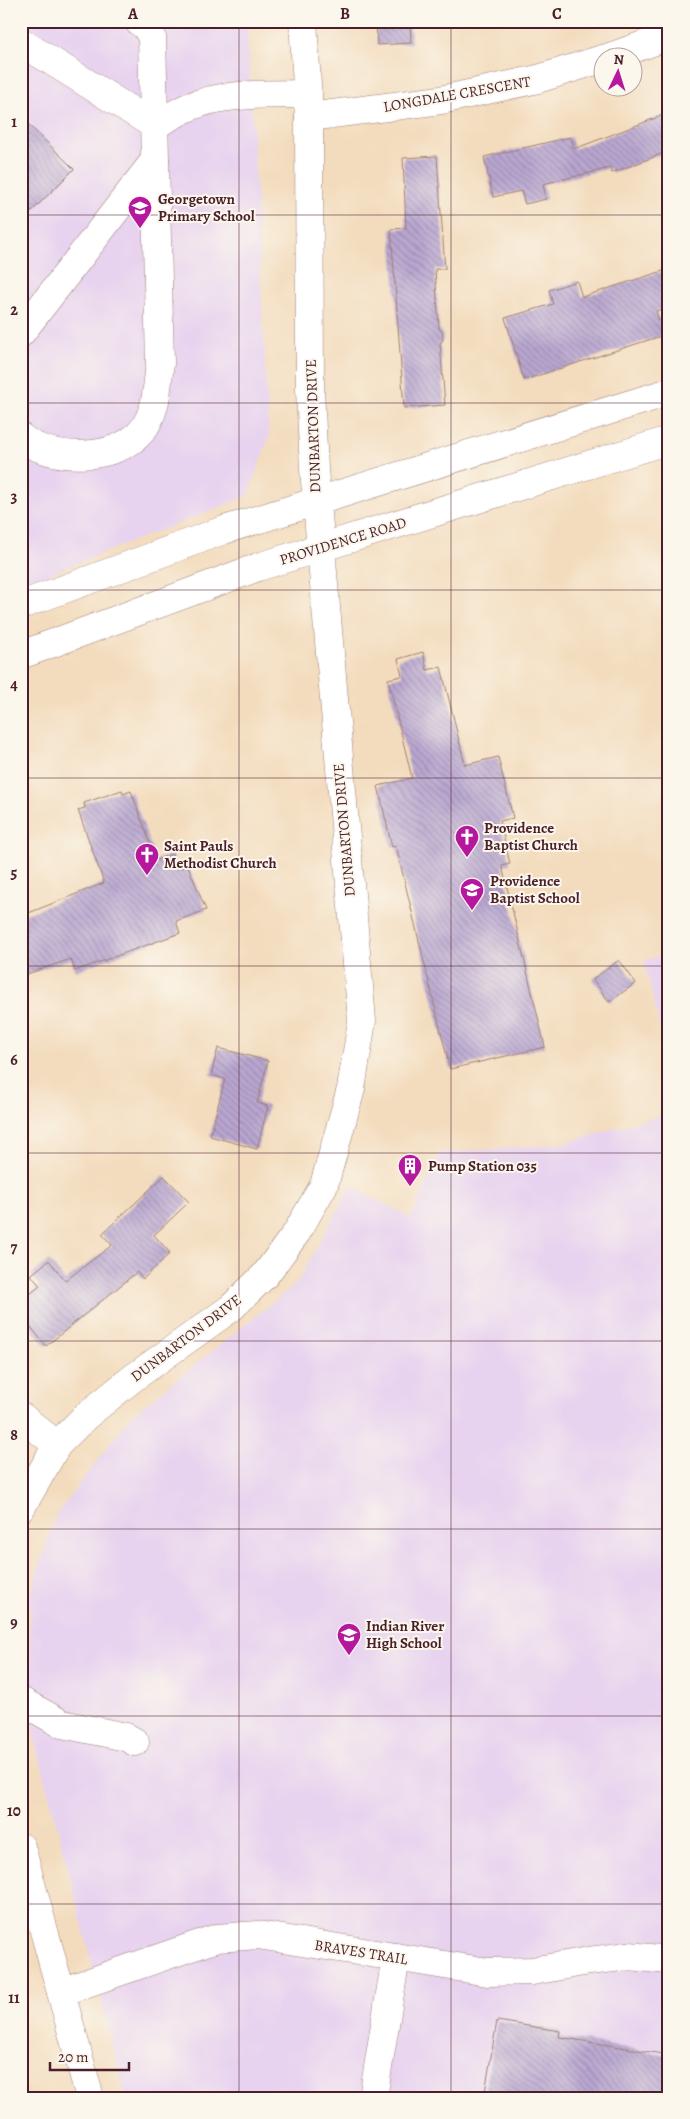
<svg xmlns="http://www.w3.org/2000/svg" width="690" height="2119" viewBox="0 0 690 2119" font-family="Alegreya,serif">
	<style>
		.built { fill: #e7d2ef }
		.building { fill: url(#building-back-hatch) }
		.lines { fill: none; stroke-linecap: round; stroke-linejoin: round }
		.minor-casing { stroke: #9e7e74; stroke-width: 29 }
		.major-casing { stroke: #9e7e74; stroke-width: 29 }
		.minor { stroke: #fff; stroke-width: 28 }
		.major { stroke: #fff; stroke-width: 28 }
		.grid { fill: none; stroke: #4a1f2b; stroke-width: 1; stroke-opacity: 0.55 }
		.labels { text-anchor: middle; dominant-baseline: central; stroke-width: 4; stroke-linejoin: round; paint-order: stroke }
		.street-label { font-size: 15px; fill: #4a1f2b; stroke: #fbf7ec }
		.poi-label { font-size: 15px; font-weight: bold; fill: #4a1f2b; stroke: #fbf7ec; text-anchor: start }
		.neatline { fill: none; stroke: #4a1f2b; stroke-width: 2 }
		.grid-label { font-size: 16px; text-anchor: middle; font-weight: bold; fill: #4a1f2b }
	</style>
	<defs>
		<pattern id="building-back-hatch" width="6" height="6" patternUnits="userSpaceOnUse" patternTransform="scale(1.25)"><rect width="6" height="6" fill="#b9a7d1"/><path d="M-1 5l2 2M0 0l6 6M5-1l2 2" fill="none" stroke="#9887aa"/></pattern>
	</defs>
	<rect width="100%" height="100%" fill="#fbf7ec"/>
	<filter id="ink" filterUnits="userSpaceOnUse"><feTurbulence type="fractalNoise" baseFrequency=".02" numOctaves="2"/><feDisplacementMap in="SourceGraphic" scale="10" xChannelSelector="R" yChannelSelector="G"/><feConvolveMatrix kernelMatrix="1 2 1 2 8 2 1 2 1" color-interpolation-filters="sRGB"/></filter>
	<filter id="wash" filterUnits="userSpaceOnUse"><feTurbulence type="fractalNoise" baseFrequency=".0096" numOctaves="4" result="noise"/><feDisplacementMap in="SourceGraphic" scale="20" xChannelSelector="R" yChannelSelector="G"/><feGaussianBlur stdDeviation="1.12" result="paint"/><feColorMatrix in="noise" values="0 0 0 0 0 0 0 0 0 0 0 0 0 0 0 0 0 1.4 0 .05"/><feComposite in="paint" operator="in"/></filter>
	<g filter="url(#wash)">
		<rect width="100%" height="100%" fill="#f3dcbd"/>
		<g class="built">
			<path d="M 21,21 L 247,21 L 269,437 L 248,496 L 21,585 Z"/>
			<path d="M 669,952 L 669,1064 L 644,961 Z"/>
			<path d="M 669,1113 L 669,2098 L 126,2098 L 29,1715 L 30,1597 L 55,1517 L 130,1417 L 297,1283 L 351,1186 L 411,1218 L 440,1153 L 561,1144 Z"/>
		</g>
		<g id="blocks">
			<g class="building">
				<path d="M 376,21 L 410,21 L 411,43 L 377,45 Z"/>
				<path d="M 669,113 L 669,151 L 612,173 L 610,168 L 543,184 L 546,199 L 525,204 L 521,191 L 493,197 L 484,157 L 571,137 L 574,149 Z"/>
				<path d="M 21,117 L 74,169 L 21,222 Z"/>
				<path d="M 437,156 L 445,269 L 435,269 L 439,328 L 442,332 L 443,340 L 440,343 L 445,405 L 404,408 L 391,229 L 406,228 L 403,158 Z"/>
				<path d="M 669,269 L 669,307 L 656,311 L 664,335 L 524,380 L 505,318 L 553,304 L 549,290 L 577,281 L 582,297 Z"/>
				<path d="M 423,652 L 427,670 L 441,667 L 465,765 L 498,757 L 513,818 L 500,821 L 510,864 L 502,866 L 545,1047 L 450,1069 L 396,846 L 392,847 L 378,786 L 412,778 L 388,679 L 402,676 L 398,659 Z"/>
				<path d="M 122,790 L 123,794 L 131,791 L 156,860 L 172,854 L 177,869 L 188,866 L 206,910 L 176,921 L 180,933 L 75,971 L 71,959 L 21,976 L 21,916 L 104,883 L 78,810 L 85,808 L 84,803 Z"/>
				<path d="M 619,960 L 636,983 L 609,1002 L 593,979 Z"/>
				<path d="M 218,1048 L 268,1061 L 257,1103 L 268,1106 L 257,1149 L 210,1136 L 225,1079 L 211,1075 Z"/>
				<path d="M 164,1176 L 189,1202 L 154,1235 L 170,1253 L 143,1279 L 137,1272 L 46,1346 L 21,1315 L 21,1301 L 40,1286 L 31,1275 L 49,1260 L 65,1281 L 112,1245 L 102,1234 Z"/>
				<path d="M 497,2021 L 560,2031 L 559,2037 L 669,2055 L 669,2098 L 484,2098 Z"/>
			</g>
		</g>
	</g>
	<g filter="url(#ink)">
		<use href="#blocks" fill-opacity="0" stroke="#9e7e74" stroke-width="1"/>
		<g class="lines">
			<defs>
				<g id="minor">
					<path d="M 21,42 L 154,125 C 165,120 177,112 189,107 C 225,92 269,95 308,94"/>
					<path d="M 607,58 L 669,36"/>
					<path d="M 309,117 L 441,100 L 538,79 L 602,59"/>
					<path d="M 21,333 L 155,160"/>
					<path d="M 21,437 C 49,462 116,461 141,432 C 157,413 157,386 160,363 L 152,37 L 146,27 L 138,21"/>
					<path d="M 21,1416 L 57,1445"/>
					<path d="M 21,1508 L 57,1445 L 86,1416 L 133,1378 L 231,1308 L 265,1275 L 297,1232 L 324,1185 L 351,1089 L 362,1021 L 314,469 L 310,390 L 309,117 L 303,21"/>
					<path d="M 21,1701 L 62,1724 L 126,1737 L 135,1742"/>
					<path d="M 21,1847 L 90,2098"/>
					<path d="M 61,1992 L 217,1938 L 258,1935 L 488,1972 L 532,1971 L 589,1961 L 629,1956 L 669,1960"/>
					<path d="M 373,2098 L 396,1957"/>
				</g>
				<g id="major">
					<path d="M 21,605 L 224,530 L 669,392"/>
					<path d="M 21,655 L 258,567 L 669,440"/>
				</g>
			</defs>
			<use href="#minor" class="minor-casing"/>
			<use href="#major" class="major-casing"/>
			<use href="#minor" class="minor"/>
			<use href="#major" class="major"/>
		</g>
	</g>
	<path class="grid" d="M 239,21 L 239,2098M 451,21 L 451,2098M 21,215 L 669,215M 21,403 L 669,403M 21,590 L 669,590M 21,778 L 669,778M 21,966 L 669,966M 21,1153 L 669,1153M 21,1341 L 669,1341M 21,1529 L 669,1529M 21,1716 L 669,1716M 21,1904 L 669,1904"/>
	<defs>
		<symbol id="school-pin" viewBox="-11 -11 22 30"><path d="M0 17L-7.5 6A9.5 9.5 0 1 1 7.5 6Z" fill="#b5179e" stroke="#fbf7ec"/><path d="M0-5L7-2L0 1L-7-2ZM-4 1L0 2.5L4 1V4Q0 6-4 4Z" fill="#fff"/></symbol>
		<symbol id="church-pin" viewBox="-11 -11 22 30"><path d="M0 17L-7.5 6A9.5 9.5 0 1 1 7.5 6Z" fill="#b5179e" stroke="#fbf7ec"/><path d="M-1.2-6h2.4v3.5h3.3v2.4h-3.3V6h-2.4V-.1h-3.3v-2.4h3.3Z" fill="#fff"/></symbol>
		<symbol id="building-pin" viewBox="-11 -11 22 30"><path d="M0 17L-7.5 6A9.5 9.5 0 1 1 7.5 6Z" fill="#b5179e" stroke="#fbf7ec"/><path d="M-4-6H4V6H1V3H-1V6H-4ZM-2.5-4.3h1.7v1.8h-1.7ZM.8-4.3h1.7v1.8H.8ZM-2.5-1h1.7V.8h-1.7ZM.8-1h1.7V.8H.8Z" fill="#fff"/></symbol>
	</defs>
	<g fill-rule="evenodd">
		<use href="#school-pin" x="126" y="194" width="28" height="38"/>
		<use href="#church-pin" x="453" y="823" width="28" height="38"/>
		<use href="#church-pin" x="133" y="841" width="28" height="38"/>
		<use href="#school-pin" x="458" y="876" width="28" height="38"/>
		<use href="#building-pin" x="396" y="1152" width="28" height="38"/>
		<use href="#school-pin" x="335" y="1621" width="28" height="38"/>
	</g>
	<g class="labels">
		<g class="street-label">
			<text transform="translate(457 94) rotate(-10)">LONGDALE CRESCENT</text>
			<text transform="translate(313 426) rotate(-92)">DUNBARTON DRIVE</text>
			<text transform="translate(343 541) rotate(-17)">PROVIDENCE ROAD</text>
			<text transform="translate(344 830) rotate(-95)">DUNBARTON DRIVE</text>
			<text transform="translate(186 1338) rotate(-37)">DUNBARTON DRIVE</text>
			<text transform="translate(361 1952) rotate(9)">BRAVES TRAIL</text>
		</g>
		<g class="poi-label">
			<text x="158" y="199">Georgetown<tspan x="158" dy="17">Primary School</tspan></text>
			<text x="484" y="828">Providence<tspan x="484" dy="17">Baptist Church</tspan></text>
			<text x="164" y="846">Saint Pauls<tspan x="164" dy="17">Methodist Church</tspan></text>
			<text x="490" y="881">Providence<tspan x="490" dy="17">Baptist School</tspan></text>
			<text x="428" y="1166">Pump Station 035</text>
			<text x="366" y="1626">Indian River<tspan x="366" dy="17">High School</tspan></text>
		</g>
	</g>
	<rect width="690" height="2119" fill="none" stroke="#fbf7ec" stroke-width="55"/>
	<g transform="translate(618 72) rotate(4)"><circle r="24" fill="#fbf7ec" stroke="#b4a19f"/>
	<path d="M0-4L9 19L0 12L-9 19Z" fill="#b5179e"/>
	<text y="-8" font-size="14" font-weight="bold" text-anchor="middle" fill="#4a1f2b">N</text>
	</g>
	<path d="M50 2062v8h79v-8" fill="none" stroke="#4a1f2b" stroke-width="2.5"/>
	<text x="58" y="2062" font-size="15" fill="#4a1f2b" stroke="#fbf7ec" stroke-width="4" paint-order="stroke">20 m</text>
	<rect x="28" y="28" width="634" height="2064" class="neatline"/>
	<g class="grid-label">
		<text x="133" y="19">A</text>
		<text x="345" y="19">B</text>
		<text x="557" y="19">C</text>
		<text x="14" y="127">1</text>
		<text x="14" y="315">2</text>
		<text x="14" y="502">3</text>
		<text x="14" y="690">4</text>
		<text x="14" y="878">5</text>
		<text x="14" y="1065">6</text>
		<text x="14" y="1253">7</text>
		<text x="14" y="1440">8</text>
		<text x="14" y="1628">9</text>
		<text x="14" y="1816">10</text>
		<text x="14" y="2003">11</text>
	</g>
</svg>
